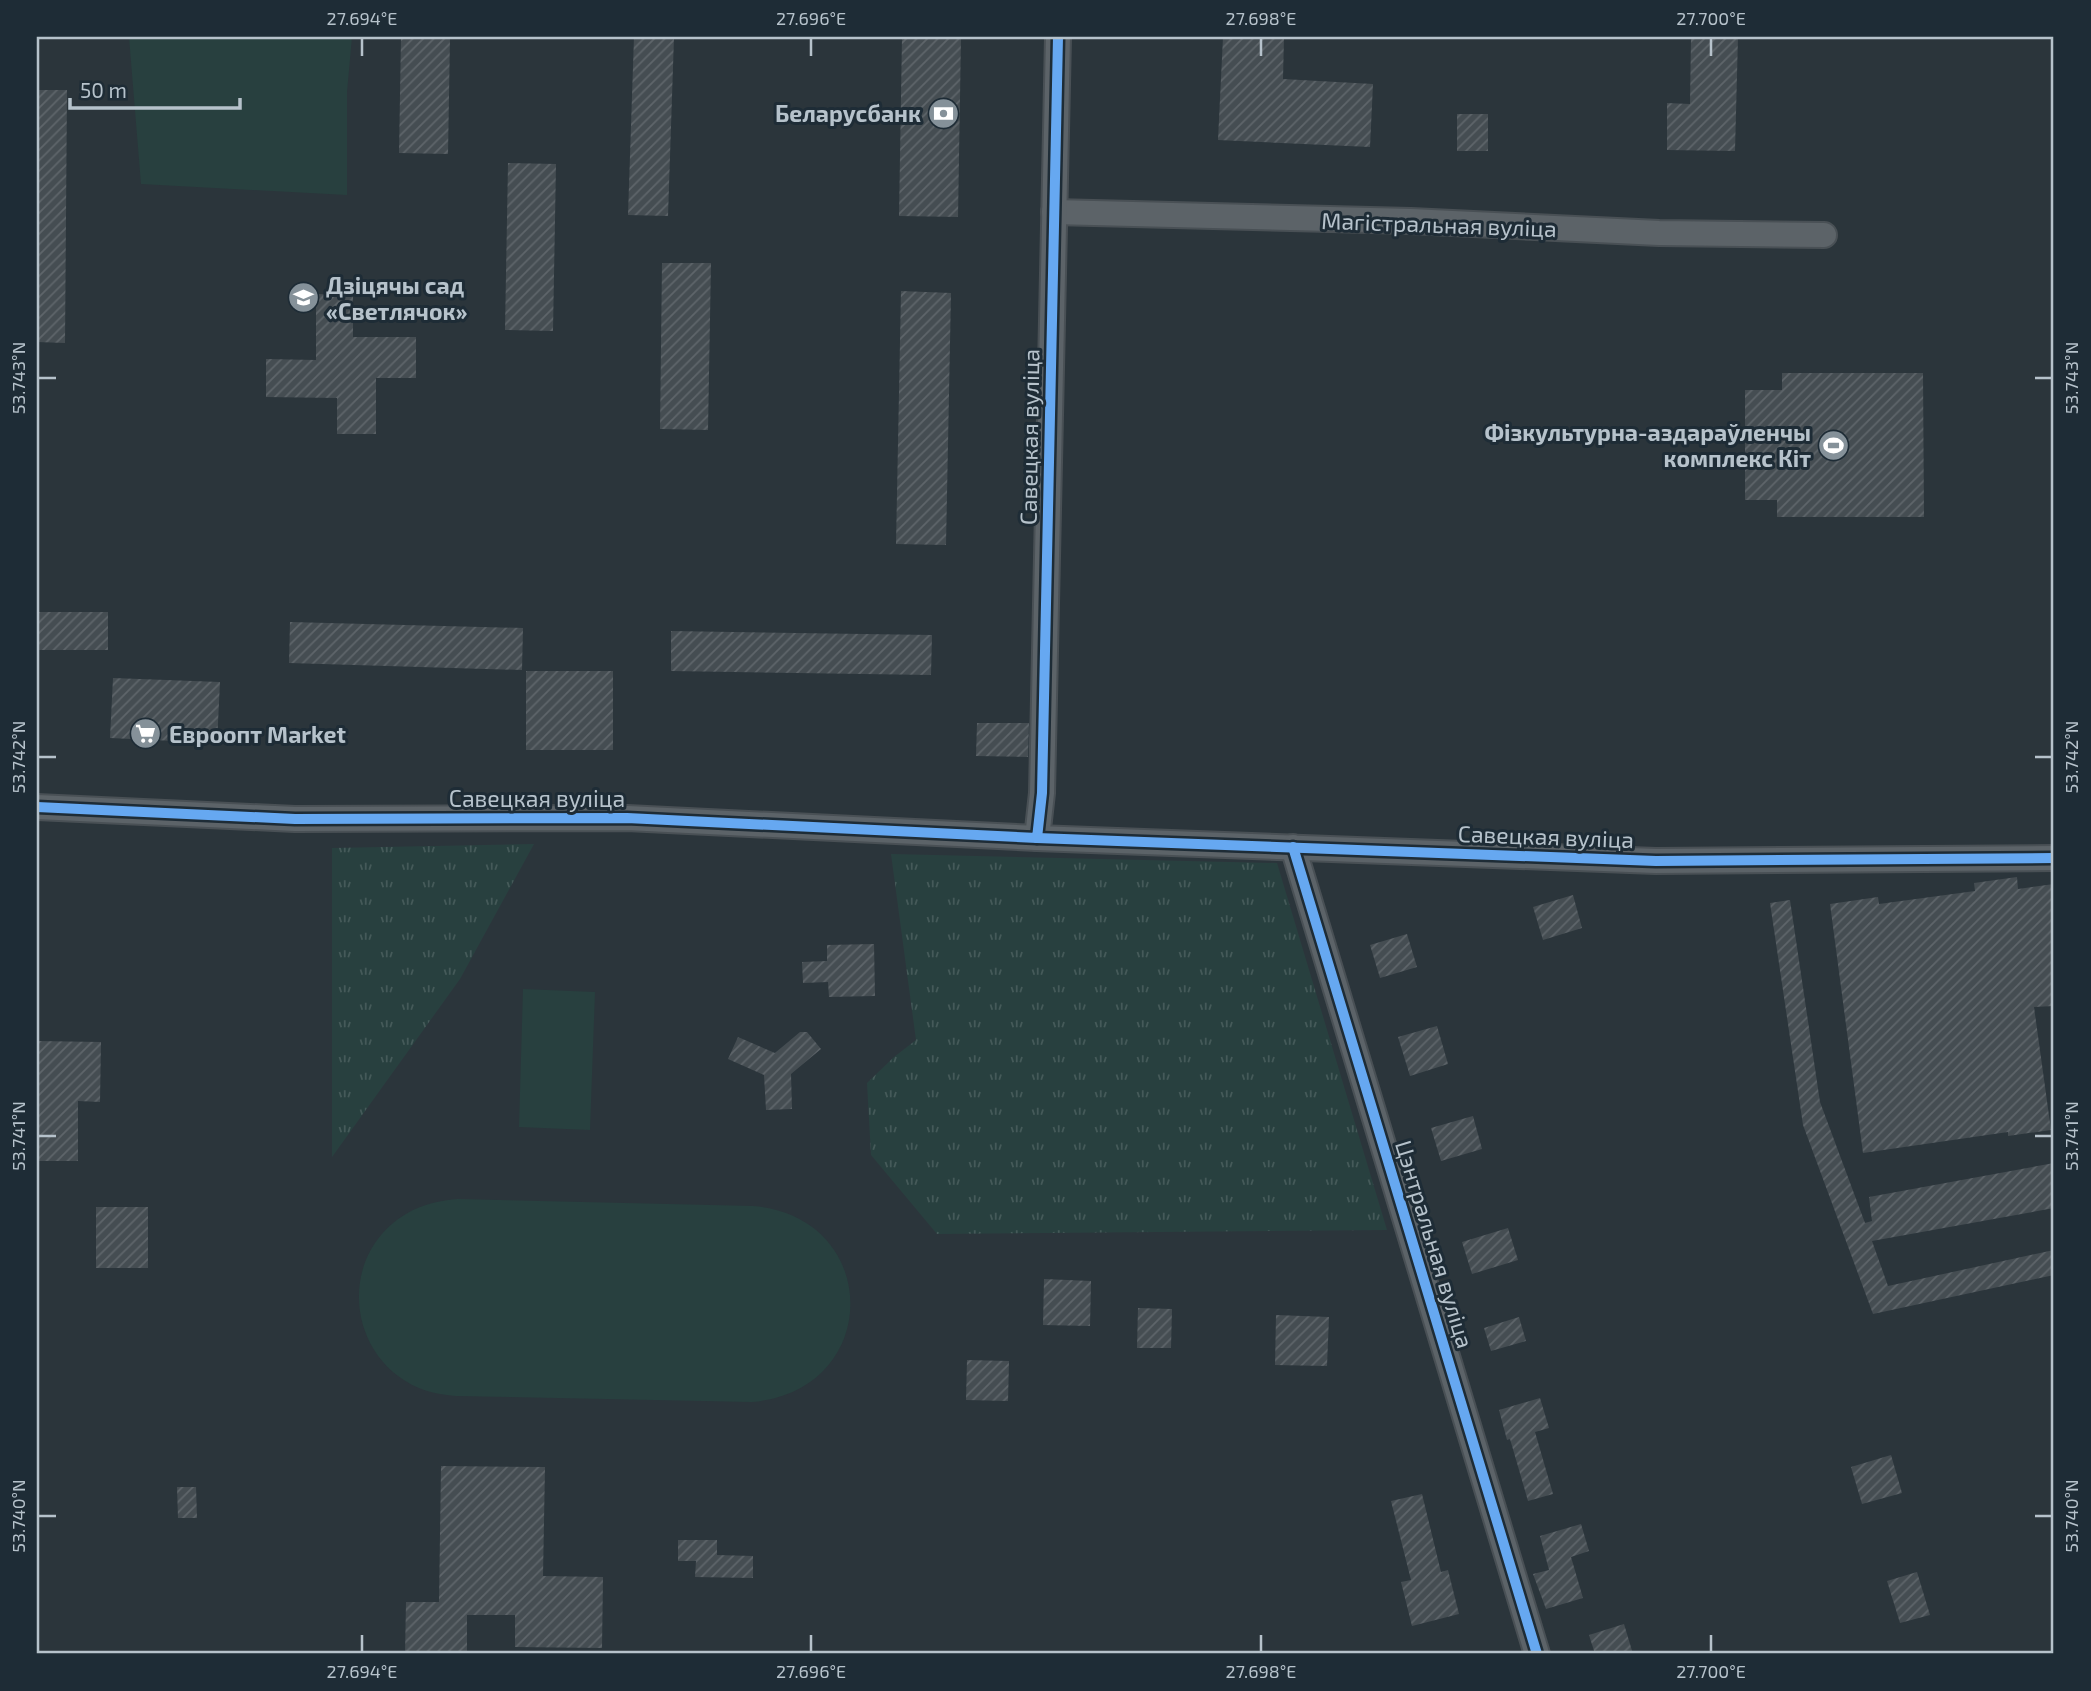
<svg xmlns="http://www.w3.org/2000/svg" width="2091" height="1691" viewBox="0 0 2091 1691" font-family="'Exo 2',sans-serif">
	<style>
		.grass { fill: url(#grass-tufts) }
		.green { fill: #28403f }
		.building { fill: url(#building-hatch) }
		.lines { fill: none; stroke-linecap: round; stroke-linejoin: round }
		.minor-casing { stroke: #495055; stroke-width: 28 }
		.minor { stroke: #5c6368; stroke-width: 24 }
		.cycleway-casing { stroke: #1e2c36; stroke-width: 15 }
		.cycleway { stroke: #66a8f1; stroke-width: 10 }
		.ticks { fill: none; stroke: #b6c2cb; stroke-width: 2.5 }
		.labels { text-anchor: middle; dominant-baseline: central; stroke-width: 6; stroke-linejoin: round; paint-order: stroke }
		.poi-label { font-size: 23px; font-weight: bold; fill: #b6c2cb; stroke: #1e2c36; text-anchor: end }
		.street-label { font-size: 23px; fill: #b6c2cb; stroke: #1e2c36 }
		.neatline { fill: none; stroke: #b6c2cb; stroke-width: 2.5 }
		.ticks-label { font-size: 18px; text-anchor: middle; fill: #b6c2cb }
	</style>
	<defs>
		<pattern id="grass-tufts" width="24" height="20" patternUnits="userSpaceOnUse" patternTransform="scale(1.75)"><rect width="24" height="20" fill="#28403f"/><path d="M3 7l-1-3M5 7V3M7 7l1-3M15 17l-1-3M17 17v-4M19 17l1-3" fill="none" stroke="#455a59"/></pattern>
		<pattern id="building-hatch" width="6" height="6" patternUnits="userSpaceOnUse" patternTransform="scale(1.75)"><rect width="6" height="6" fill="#454d52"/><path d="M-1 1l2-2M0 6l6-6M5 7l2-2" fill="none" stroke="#5e656a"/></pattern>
	</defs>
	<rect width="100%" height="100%" fill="#2b353b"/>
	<g class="grass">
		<path d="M 534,844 L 460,979 L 332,1157 L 332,848 Z"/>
		<path d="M 891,854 L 1277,863 L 1387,1230 L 937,1234 L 871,1155 L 867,1083 L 894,1057 L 916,1040 Z"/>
	</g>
	<g class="green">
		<path d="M 129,37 L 352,37 L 347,92 L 347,195 L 141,184 Z"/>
		<path d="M 523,989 L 595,992 L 590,1130 L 519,1127 Z"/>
		<path d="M 457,1199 L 753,1206 C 883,1217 883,1391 752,1402 L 456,1396 C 444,1395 431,1393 419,1388 C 346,1357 337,1255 406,1214 C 422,1204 439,1201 457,1199 Z"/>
	</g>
	<g class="building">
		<path d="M 401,37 L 450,37 L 448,154 L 399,153 Z"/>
		<path d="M 634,37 L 674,37 L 668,216 L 628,215 Z"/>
		<path d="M 902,37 L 961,37 L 958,217 L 899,216 Z"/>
		<path d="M 1223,37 L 1284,37 L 1283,79 L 1373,84 L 1370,147 L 1218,140 Z"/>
		<path d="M 1691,37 L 1738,37 L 1735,151 L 1667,150 L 1667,103 L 1690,104 Z"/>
		<path d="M 37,90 L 67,90 L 65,343 L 37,342 Z"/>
		<rect x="1457" y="114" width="31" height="37"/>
		<path d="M 508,163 L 556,164 L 553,331 L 505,330 Z"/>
		<path d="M 662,263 L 711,263 L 708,430 L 660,429 Z"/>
		<path d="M 901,291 L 951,293 L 946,545 L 896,544 Z"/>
		<path d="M 316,294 L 353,295 L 353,337 L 416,337 L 416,378 L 376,378 L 376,434 L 337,434 L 337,398 L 266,397 L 266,359 L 316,360 Z"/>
		<path d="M 1782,373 L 1923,373 L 1924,517 L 1777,517 L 1777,500 L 1745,500 L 1745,390 L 1782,390 Z"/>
		<rect x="37" y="612" width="71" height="38"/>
		<path d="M 290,622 L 523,628 L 522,670 L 289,663 Z"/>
		<path d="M 671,631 L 932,635 L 931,675 L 671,671 Z"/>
		<rect x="526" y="671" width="87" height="79"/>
		<path d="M 113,678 L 220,682 L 217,743 L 110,738 Z"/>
		<path d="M 977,723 L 1029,723 L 1028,757 L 976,756 Z"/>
		<path d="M 2017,877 L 2018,889 L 2054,884 L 2054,1006 L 2034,1007 L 2051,1130 L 2008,1136 L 2008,1132 L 1863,1153 L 1830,904 L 1878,897 L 1879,904 L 1975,891 L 1974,883 Z"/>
		<path d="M 1573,895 L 1582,928 L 1543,940 L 1533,907 Z"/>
		<path d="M 1790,900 L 1820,1102 L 1865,1223 L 1872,1221 L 1869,1197 L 2054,1163 L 2054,1208 L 1872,1241 L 1888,1286 L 2054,1250 L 2054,1275 L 1873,1314 L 1803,1125 L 1770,903 Z"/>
		<path d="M 1407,934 L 1417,967 L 1380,978 L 1370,945 Z"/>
		<path d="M 874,944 L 875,996 L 829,997 L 828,982 L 803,983 L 802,962 L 827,961 L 827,945 Z"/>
		<path d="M 1437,1026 L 1448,1064 L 1410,1076 L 1398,1037 Z"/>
		<path d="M 800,1032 L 807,1032 L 821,1049 L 791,1074 L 792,1109 L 766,1110 L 764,1075 L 728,1059 L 738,1037 L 775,1053 Z"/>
		<path d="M 37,1041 L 101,1042 L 100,1102 L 78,1101 L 78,1161 L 37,1161 Z"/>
		<path d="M 1473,1116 L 1482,1149 L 1441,1161 L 1431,1128 Z"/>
		<rect x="96" y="1207" width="52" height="61"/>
		<path d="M 1508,1228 L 1518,1260 L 1472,1274 L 1462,1242 Z"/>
		<path d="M 1044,1279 L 1091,1281 L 1090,1326 L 1043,1325 Z"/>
		<path d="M 1138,1308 L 1172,1309 L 1171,1348 L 1137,1348 Z"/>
		<path d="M 1276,1315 L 1329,1317 L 1327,1366 L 1275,1365 Z"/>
		<path d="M 1519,1317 L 1526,1341 L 1491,1351 L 1484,1328 Z"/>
		<path d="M 967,1360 L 1009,1361 L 1008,1401 L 966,1400 Z"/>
		<path d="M 1540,1398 L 1549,1428 L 1535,1432 L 1553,1494 L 1528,1501 L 1510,1439 L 1507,1440 L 1499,1410 Z"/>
		<path d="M 1891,1455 L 1902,1493 L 1862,1504 L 1851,1467 Z"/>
		<path d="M 441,1466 L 545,1467 L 543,1576 L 603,1577 L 602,1648 L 515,1647 L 515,1615 L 467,1615 L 467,1654 L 405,1654 L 406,1602 L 439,1602 Z"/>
		<path d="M 177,1487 L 196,1487 L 197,1518 L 178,1518 Z"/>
		<path d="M 1422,1494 L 1441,1572 L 1448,1570 L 1459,1614 L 1412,1626 L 1401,1582 L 1411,1580 L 1391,1501 Z"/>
		<path d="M 1581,1524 L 1589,1551 L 1571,1557 L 1583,1598 L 1546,1609 L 1533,1574 L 1549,1570 L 1540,1536 Z"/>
		<path d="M 678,1540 L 717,1540 L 717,1555 L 753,1556 L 753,1578 L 695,1577 L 696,1561 L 678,1561 Z"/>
		<path d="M 1917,1572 L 1930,1615 L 1900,1623 L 1887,1581 Z"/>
		<path d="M 1624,1624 L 1633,1654 L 1595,1654 L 1589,1635 Z"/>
	</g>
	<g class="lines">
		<defs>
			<g id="minor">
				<path d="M 1054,212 L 1411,221 L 1659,233 L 1824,235"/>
				<path d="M 37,807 L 295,819 L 627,818 L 1037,838 L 1042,793 L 1058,37"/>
				<path d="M 1037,838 L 1656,861 L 2054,858"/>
				<path d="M 1293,847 L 1537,1654"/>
			</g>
		</defs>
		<use href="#minor" class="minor-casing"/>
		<use href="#minor" class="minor"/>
		<defs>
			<g id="cycleway">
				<path d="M 37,807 L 295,819 L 627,818 L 1037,838 L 1042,793 L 1058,37"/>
				<path d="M 1037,838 L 1656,861 L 2054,858"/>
				<path d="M 1293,847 L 1537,1654"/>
			</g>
		</defs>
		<use href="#cycleway" class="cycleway-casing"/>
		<use href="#cycleway" class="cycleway"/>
	</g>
	<path class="ticks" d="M 362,38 L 362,56M 811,38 L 811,56M 1261,38 L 1261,56M 1711,38 L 1711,56M 38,378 L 56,378M 2035,378 L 2052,378M 38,757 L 56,757M 2035,757 L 2052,757M 38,1136 L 56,1136M 2035,1136 L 2052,1136M 38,1516 L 56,1516M 2035,1516 L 2052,1516M 362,1635 L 362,1652M 811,1635 L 811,1652M 1261,1635 L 1261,1652M 1711,1635 L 1711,1652"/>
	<defs>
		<symbol id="bank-disc" viewBox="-11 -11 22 22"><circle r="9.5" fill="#859199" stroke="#1e2c36"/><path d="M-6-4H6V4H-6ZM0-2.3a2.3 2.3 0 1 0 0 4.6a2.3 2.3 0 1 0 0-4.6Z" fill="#fff"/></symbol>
		<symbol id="school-disc" viewBox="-11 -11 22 22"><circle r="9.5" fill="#859199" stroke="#1e2c36"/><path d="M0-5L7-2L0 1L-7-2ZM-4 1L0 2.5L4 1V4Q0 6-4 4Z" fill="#fff"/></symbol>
		<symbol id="stadium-disc" viewBox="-11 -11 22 22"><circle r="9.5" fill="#859199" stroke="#1e2c36"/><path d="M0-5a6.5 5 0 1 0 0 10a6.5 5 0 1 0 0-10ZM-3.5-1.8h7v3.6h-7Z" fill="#fff"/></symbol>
		<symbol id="supermarket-disc" viewBox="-11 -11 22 22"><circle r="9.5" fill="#859199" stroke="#1e2c36"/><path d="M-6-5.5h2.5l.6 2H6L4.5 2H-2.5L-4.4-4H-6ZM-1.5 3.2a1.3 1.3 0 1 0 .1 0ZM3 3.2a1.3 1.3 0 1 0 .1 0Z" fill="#fff"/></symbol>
	</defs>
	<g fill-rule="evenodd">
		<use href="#bank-disc" x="926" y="96" width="35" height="35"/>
		<use href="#school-disc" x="286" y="280" width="35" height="35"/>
		<use href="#stadium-disc" x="1816" y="428" width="35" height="35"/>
		<use href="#supermarket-disc" x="128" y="716" width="35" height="35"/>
	</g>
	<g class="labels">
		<g class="poi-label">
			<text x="921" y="113">Беларусбанк</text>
			<text x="326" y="285" text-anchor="start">Дзіцячы сад<tspan x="326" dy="26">«Светлячок»</tspan></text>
			<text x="1811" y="432">Фізкультурна-аздараўленчы<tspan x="1811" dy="26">комплекс Кіт</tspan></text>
			<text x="169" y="734" text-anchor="start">Евроопт Market</text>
		</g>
		<g class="street-label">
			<text transform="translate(1439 224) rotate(2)">Магістральная вуліца</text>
			<text transform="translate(1029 437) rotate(-89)">Савецкая вуліца</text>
			<text x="537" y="798">Савецкая вуліца</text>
			<text transform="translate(1546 836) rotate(2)">Савецкая вуліца</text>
			<text transform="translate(1435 1244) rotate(73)">Цэнтральная вуліца</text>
		</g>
	</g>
	<rect width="2091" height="1691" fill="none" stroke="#1e2c36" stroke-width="77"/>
	<path d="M70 98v10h170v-10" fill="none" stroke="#b6c2cb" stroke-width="3.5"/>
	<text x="80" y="98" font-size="21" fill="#b6c2cb" stroke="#1e2c36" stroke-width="5" paint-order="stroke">50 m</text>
	<rect x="38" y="38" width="2014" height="1614" class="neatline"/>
	<g class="ticks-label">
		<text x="362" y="25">27.694°E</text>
		<text x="811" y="25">27.696°E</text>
		<text x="1261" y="25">27.698°E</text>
		<text x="1711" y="25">27.700°E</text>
		<text transform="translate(19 378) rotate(-90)" y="6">53.743°N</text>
		<text transform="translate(2072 378) rotate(-90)" y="6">53.743°N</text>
		<text transform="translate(19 757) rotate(-90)" y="6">53.742°N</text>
		<text transform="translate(2072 757) rotate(-90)" y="6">53.742°N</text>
		<text transform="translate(19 1136) rotate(-90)" y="6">53.741°N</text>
		<text transform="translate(2072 1136) rotate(-90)" y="6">53.741°N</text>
		<text transform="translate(19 1516) rotate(-90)" y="6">53.740°N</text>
		<text transform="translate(2072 1516) rotate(-90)" y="6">53.740°N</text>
		<text x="362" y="1678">27.694°E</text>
		<text x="811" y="1678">27.696°E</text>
		<text x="1261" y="1678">27.698°E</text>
		<text x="1711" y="1678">27.700°E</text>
	</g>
</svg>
